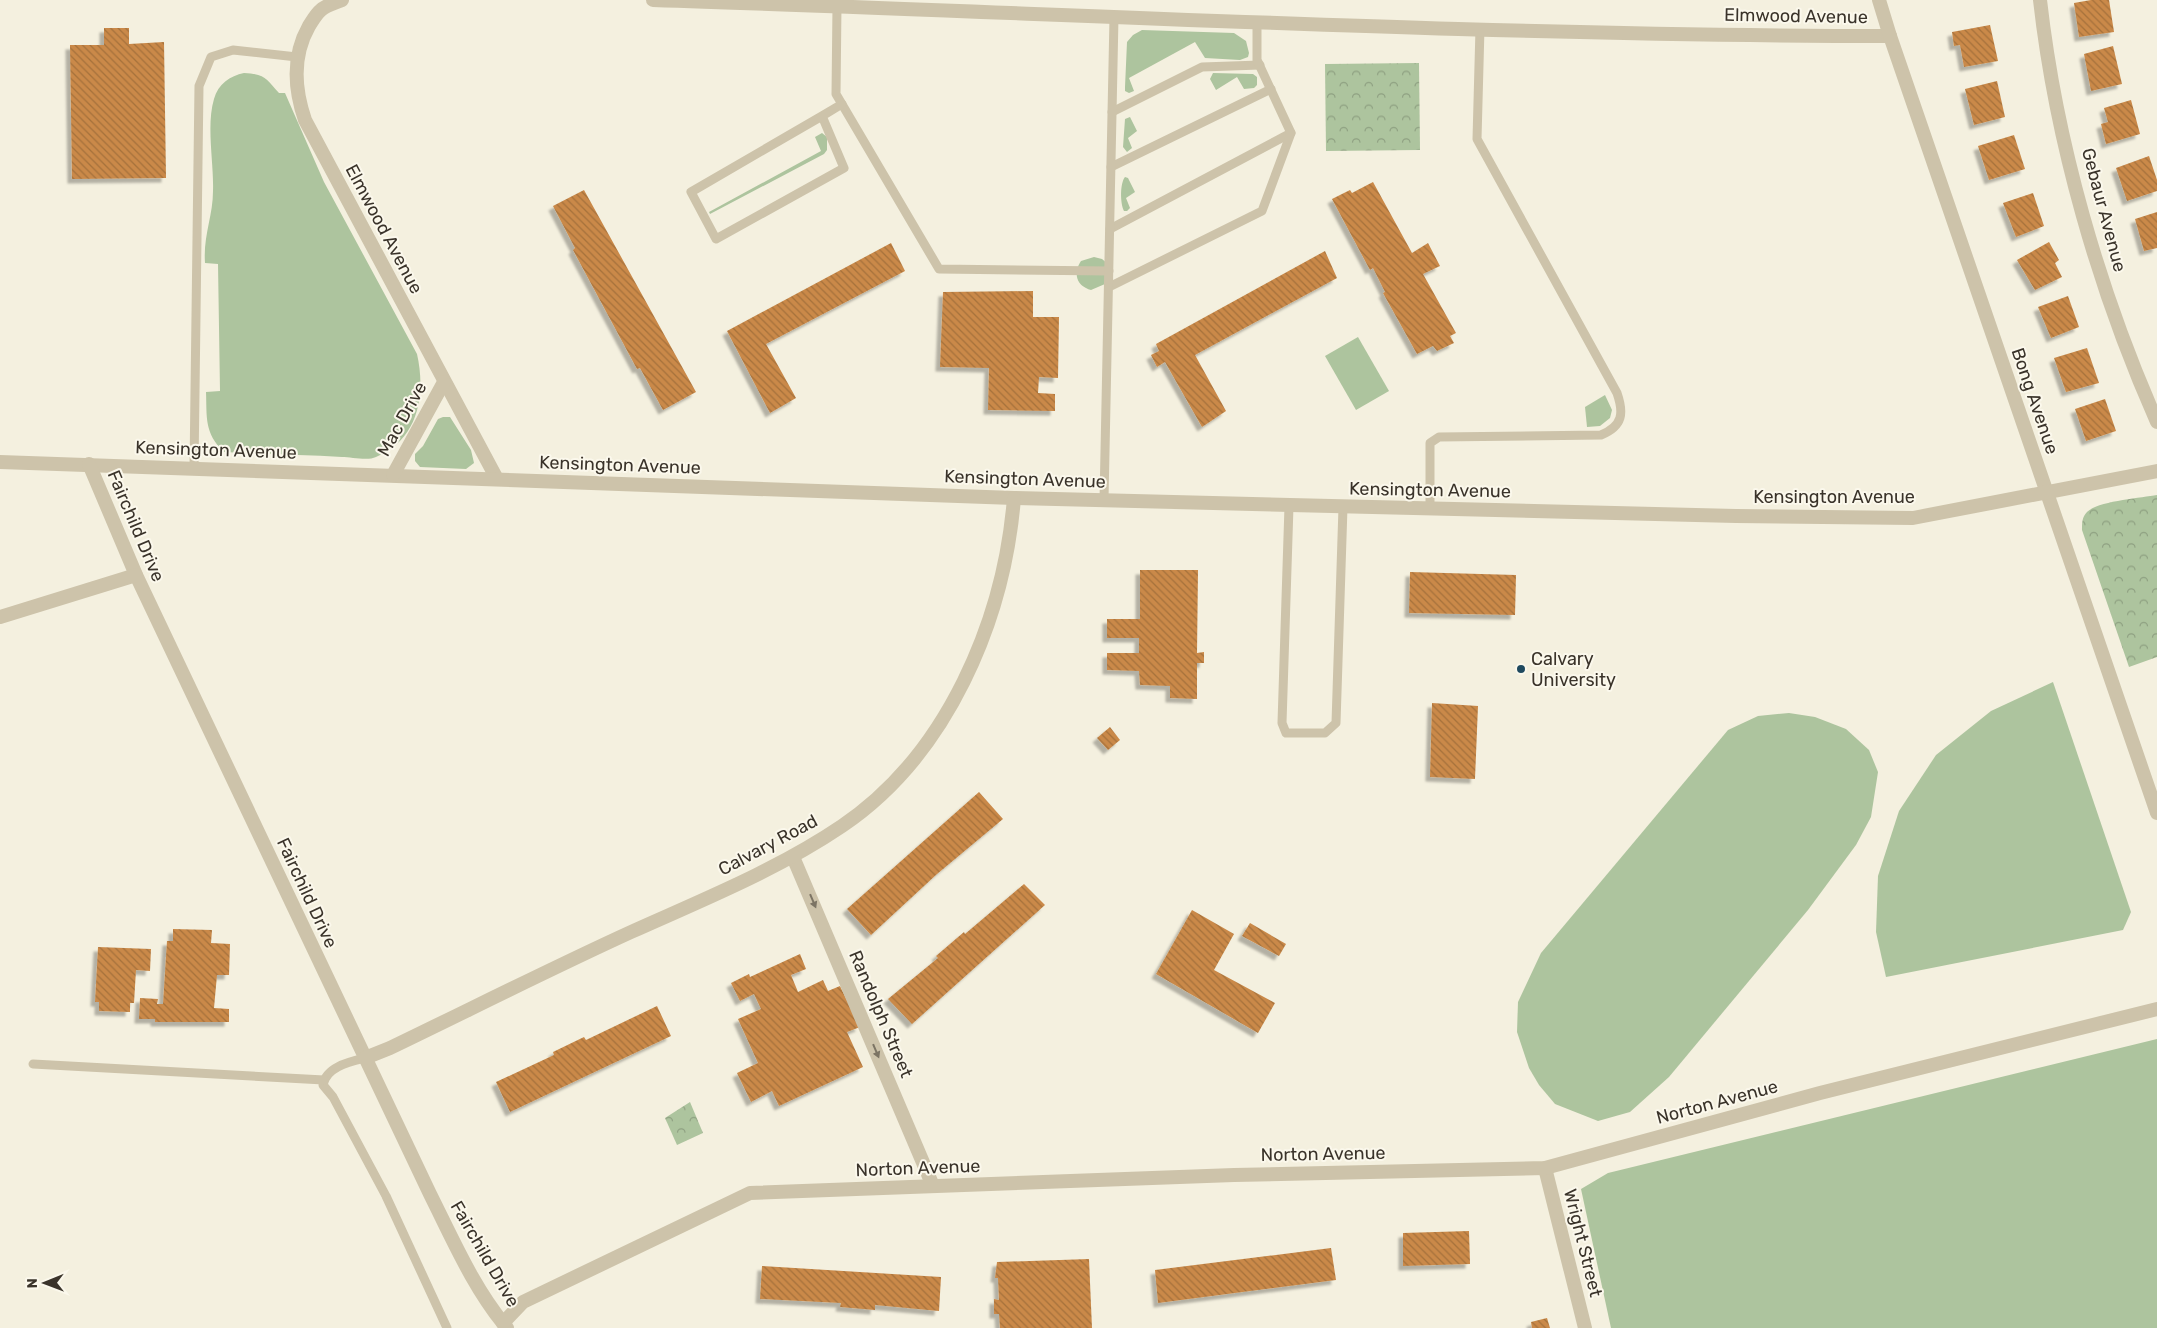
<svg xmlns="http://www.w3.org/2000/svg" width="2157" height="1328" viewBox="0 0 2157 1328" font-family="Rubik,sans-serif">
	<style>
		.green { fill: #adc49e }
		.park { fill: url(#park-crowns) }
		.building { fill: url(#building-back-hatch); filter: url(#shadow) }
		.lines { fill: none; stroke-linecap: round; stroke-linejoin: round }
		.service { stroke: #cdc3aa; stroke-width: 9 }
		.minor { stroke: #cdc3aa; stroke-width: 14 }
		.oneway { fill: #7c7464 }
		.poi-dot { fill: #1e495e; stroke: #fbf8ec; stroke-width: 2 }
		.labels { text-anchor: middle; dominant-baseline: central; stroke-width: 4; stroke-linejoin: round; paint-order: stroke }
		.street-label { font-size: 18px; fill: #3a332a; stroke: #fbf8ec }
		.poi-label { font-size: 18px; fill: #3a332a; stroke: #fbf8ec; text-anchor: start }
	</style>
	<defs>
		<pattern id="park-crowns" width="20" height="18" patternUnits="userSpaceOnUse" patternTransform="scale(1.25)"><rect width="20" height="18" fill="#adc49e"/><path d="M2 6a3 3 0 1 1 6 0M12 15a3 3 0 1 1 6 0" fill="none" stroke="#8ea081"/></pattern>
		<pattern id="building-back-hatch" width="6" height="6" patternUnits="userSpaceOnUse" patternTransform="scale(1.25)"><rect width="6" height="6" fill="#ca8948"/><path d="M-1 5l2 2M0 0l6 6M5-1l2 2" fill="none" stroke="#a5713c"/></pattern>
		<filter id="shadow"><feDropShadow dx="-4.5" dy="4.5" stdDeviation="1" flood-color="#0004"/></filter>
	</defs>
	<rect width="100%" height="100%" fill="#f4f0df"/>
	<g class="green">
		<path d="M 1142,30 L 1234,33 L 1246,41 L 1249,53 L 1248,57 L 1240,60 L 1205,58 L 1195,42 L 1129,78 L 1134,91 L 1129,93 L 1125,91 L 1125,87 L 1127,42 L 1133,35 Z"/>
		<path d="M 244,73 C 266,74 266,79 279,93 L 285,93 L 324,182 L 417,354 C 426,394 419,439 376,457 C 368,461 351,457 342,457 C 303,455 263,454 224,452 C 204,433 207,417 206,392 L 220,391 L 218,264 L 205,263 C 203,236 213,216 213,191 C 214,163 206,126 214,99 C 218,84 230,76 244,73 Z"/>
		<path d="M 1213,73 L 1253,74 L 1257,77 L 1257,85 L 1254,88 L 1244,89 L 1237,77 L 1216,90 L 1210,79 Z"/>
		<path d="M 1130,117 L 1137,131 L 1128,138 L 1132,148 L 1127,152 L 1123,147 L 1125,119 Z"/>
		<path d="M 822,133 L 827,137 L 827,150 L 824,154 L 710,214 L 709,212 L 821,151 L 815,137 Z"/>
		<path d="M 1125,177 L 1128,178 L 1135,192 L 1126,198 L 1130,208 L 1127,211 L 1124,211 C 1120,203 1120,183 1125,177 Z"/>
		<path d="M 1094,257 L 1102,259 L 1108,264 L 1105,284 L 1091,290 C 1076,286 1073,273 1081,261 Z"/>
		<path d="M 1358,337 L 1389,391 L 1356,410 L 1325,356 Z"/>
		<path d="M 1605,395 L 1612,410 L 1610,418 L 1600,426 L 1587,427 L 1585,407 Z"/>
		<path d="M 443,417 L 450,417 L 471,450 L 474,463 L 466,469 L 420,467 L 415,461 L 415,454 L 423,446 L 438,419 Z"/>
		<path d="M 2053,682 L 2131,912 L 2123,930 L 1886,977 L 1876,932 L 1878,876 L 1899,811 L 1936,755 L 1991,711 Z"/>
		<path d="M 1789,713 L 1815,717 L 1846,729 L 1869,750 L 1878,772 L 1871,817 L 1856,845 L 1808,910 L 1669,1077 L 1630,1112 L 1598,1121 L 1555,1104 L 1539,1085 L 1529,1068 L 1517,1032 L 1518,1002 L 1541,953 L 1728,730 L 1758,716 Z"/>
		<path d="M 2157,1039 L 2157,1328 L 1611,1328 L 1581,1189 L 1608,1173 Z"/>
	</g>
	<g class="park">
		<path d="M 1419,63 L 1420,150 L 1326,151 L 1325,64 Z"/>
		<path d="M 2157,495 L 2157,657 L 2129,667 L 2082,530 C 2082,523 2082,517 2087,512 C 2098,501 2141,498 2157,495 Z"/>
		<path d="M 690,1102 L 703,1133 L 677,1145 L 665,1118 Z"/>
	</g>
	<g class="building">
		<path d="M 2091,0 L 2109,0 L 2114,32 L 2079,37 L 2074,3 Z"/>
		<path d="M 1990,25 L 1998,61 L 1964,67 L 1960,45 L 1954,46 L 1952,32 Z"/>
		<path d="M 104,28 L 129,28 L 129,44 L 164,42 L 166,178 L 72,179 L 70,45 L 104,45 Z"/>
		<path d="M 2113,46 L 2122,84 L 2091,91 L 2084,54 Z"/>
		<path d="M 1997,81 L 2005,117 L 1974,125 L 1965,89 Z"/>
		<path d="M 2131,100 L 2140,134 L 2106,144 L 2101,124 L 2108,122 L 2104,108 Z"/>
		<path d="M 2014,135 L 2025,169 L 1989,180 L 1978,146 Z"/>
		<path d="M 2149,156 L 2157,180 L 2157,191 L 2127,201 L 2116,168 Z"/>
		<path d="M 1373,182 L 1412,253 L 1428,243 L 1440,266 L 1423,274 L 1456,333 L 1450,336 L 1454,343 L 1437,351 L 1433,346 L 1417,354 L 1383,293 L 1385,292 L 1373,268 L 1370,270 L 1332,199 L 1350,190 L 1352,193 Z"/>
		<path d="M 584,190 L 696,392 L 663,410 L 640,368 L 637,369 L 573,250 L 575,248 L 553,206 Z"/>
		<path d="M 2033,193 L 2044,226 L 2016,237 L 2003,203 Z"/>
		<path d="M 2157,212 L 2157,248 L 2144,251 L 2135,219 Z"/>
		<path d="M 2049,242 L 2059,260 L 2055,263 L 2062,277 L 2035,290 L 2017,260 Z"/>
		<path d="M 891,243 L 905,271 L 766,344 L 796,398 L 770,413 L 727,331 Z"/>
		<path d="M 1325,251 L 1337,278 L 1195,355 L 1226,411 L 1202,427 L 1165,362 L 1157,367 L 1151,355 L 1159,351 L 1156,344 Z"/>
		<path d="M 1033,291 L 1033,317 L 1059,317 L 1058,378 L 1039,377 L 1038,393 L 1055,394 L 1055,411 L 988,410 L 989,368 L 940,367 L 943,292 Z"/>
		<path d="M 2068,296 L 2079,327 L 2051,338 L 2038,307 Z"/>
		<path d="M 2087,348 L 2099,383 L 2066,392 L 2054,358 Z"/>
		<path d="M 2105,399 L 2116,431 L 2086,441 L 2075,409 Z"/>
		<path d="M 1140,570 L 1198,570 L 1197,653 L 1204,652 L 1204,663 L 1197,663 L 1197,699 L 1170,698 L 1170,686 L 1140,685 L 1139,671 L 1107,670 L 1107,653 L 1139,653 L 1139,638 L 1107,638 L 1107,619 L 1140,619 Z"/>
		<path d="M 1410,572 L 1516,575 L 1515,615 L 1409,613 Z"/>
		<path d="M 1432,703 L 1478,706 L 1475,779 L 1430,777 Z"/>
		<path d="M 1110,727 L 1120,740 L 1108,750 L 1097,738 Z"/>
		<path d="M 979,792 L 1003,819 L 937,874 L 871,935 L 847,909 Z"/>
		<path d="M 1024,884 L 1045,905 L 912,1024 L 888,999 L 938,958 L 936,956 L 964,932 L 965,934 Z"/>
		<path d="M 1192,910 L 1234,934 L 1214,970 L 1275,1003 L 1258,1033 L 1156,974 Z"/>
		<path d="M 1250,923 L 1286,944 L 1279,956 L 1242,936 Z"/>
		<path d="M 173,929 L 212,930 L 211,943 L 230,944 L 229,975 L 217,975 L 214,1008 L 229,1009 L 229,1022 L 155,1022 L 155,1019 L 139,1019 L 140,998 L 158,999 L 157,1004 L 163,1004 L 167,941 L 173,941 Z"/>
		<path d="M 98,947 L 151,949 L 150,971 L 136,970 L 134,1003 L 130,1003 L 130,1012 L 99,1011 L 99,1002 L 95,1002 Z"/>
		<path d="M 800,954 L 806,969 L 791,975 L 798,992 L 823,980 L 828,991 L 840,986 L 860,1027 L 847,1032 L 863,1067 L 779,1106 L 772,1091 L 751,1102 L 737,1073 L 758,1063 L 738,1019 L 761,1009 L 754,994 L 740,1001 L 731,983 L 749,974 L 750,977 Z"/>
		<path d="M 657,1006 L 671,1036 L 510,1112 L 496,1082 L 554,1055 L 553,1052 L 584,1037 L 586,1040 Z"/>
		<path d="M 1469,1231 L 1470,1264 L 1403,1266 L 1403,1233 Z"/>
		<path d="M 1331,1248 L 1336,1280 L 1158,1303 L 1155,1270 Z"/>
		<path d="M 1089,1259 L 1092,1328 L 1000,1328 L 999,1314 L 994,1314 L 994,1299 L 999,1300 L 998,1278 L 995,1278 L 997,1262 Z"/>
		<path d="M 762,1266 L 941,1277 L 939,1311 L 875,1305 L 875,1310 L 840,1307 L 841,1303 L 760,1299 Z"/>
		<path d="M 1547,1318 L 1550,1328 L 1532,1328 L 1531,1322 Z"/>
	</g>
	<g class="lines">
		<g class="service">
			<path d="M 837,6 L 836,94 L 939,269 L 1109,271"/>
			<path d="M 1112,112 L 1202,67 L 1260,65"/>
			<path d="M 822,116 L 844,168 L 716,239 L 691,192 L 822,116 L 842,104"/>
			<path d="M 1111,167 L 1271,89"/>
			<path d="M 1110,229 L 1291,133"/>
			<path d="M 1109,287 L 1262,211 L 1291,133 L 1257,60 L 1257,22"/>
			<path d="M 194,468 L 199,86 L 211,57 L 233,50 L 297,57"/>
			<path d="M 1104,500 L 1114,17"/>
			<path d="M 1289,506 L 1282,723 L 1286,733 L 1325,733 L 1336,723 L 1343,507"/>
			<path d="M 1430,509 L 1430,443 L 1439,437 L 1601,435 C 1623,426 1624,413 1617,393 L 1477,139 L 1480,28"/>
			<path d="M 365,1058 C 349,1062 326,1067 323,1085 L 333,1097 L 386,1196 L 447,1328"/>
			<path d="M 33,1064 L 324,1080"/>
		</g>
		<g class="minor">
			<path d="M 342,0 C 335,3 326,5 321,10 C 316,14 313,20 309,26 C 292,56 294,88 305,120 L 497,479"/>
			<path d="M 653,0 C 1065,13 1477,36 1890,36"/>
			<path d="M 1879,0 L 1890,36 L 2157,813"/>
			<path d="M 2040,0 C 2056,142 2099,291 2157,422"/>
			<path d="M 0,462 L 1014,498 L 1736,516 L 1913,518 L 2157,471"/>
			<path d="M 89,464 L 136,575 L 430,1194 C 453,1240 474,1289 507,1328"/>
			<path d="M 393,475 L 444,382"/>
			<path d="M 0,617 L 136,575"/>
			<path d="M 793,857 L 933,1186"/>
			<path d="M 365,1058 L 390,1048 C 471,1009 550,969 631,932 C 702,900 777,870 842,826 C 947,755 1004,621 1014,498"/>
			<path d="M 1545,1168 L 1585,1328"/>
			<path d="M 503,1323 L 523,1302 L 750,1193 L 1234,1175 L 1545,1168 L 1820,1093 L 2157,1009"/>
		</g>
	</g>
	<defs><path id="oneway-solid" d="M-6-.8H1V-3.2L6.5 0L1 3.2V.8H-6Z" transform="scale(1.25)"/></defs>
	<g class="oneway">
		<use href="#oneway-solid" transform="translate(813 901) rotate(67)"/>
		<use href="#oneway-solid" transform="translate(876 1051) rotate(67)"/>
	</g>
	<circle class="poi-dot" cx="1521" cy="669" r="5"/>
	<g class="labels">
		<g class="street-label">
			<text transform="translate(1796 16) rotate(1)">Elmwood Avenue</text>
			<text transform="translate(2104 210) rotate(75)">Gebaur Avenue</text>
			<text transform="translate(384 229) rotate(62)">Elmwood Avenue</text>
			<text transform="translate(2035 401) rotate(71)">Bong Avenue</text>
			<text transform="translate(402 419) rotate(-61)">Mac Drive</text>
			<text transform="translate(216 450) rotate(2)">Kensington Avenue</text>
			<text transform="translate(620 465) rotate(2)">Kensington Avenue</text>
			<text transform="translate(1025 479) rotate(2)">Kensington Avenue</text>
			<text transform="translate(1430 490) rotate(1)">Kensington Avenue</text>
			<text x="1834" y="497">Kensington Avenue</text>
			<text transform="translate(136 526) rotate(67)">Fairchild Drive</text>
			<text transform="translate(768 845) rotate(-28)">Calvary Road</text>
			<text transform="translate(307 893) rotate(65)">Fairchild Drive</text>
			<text transform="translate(881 1014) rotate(67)">Randolph Street</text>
			<text transform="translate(1717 1102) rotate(-15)">Norton Avenue</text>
			<text transform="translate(1323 1154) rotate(-1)">Norton Avenue</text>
			<text transform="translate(918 1168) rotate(-2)">Norton Avenue</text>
			<text transform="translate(1583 1243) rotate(76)">Wright Street</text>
			<text transform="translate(485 1254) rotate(60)">Fairchild Drive</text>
		</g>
		<g class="poi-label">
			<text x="1531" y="659">Calvary<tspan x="1531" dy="21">University</tspan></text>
		</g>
	</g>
	<g transform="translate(45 1283) rotate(269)" stroke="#fbf8ec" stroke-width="4" paint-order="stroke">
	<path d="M0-4L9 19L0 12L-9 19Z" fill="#3a332a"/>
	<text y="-8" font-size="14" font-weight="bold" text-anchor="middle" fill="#3a332a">N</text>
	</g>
</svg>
